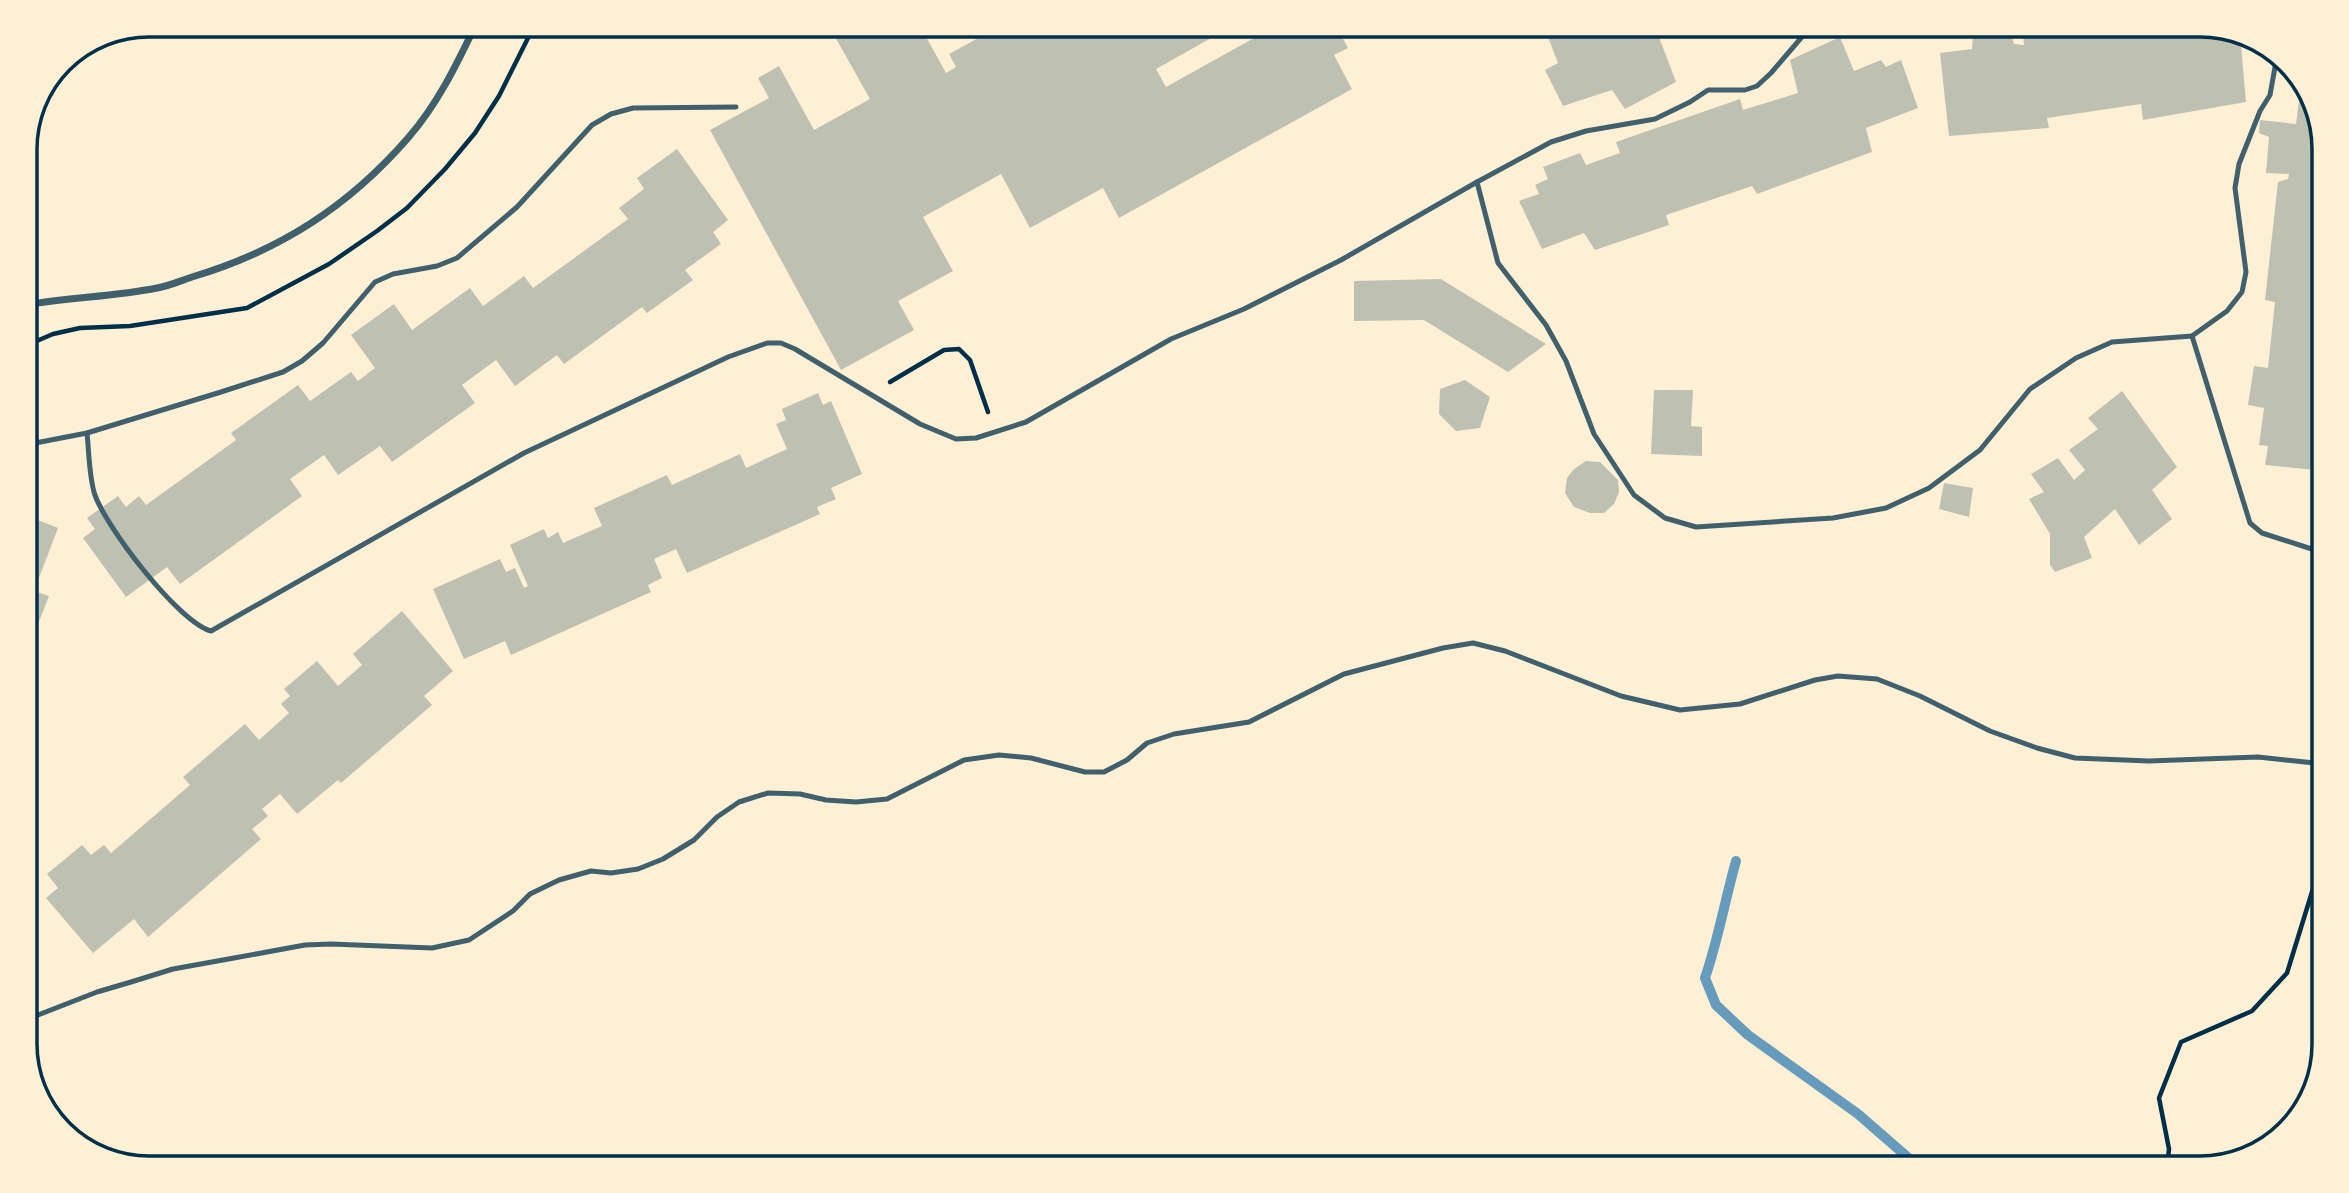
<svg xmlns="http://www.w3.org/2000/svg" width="2349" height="1193" viewBox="0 0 2349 1193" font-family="Barlow,sans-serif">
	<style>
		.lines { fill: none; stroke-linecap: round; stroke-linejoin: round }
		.stream { stroke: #669bbc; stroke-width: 10 }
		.building { fill: #bec0b2 }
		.path { stroke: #003049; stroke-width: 4.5 }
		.service { stroke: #3f606c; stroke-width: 5 }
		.minor { stroke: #3f606c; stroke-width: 7 }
		.rim { fill: none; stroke: #003049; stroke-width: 3.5 }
	</style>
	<rect width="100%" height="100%" fill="#fdf0d5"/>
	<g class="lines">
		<path class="stream" d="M 1736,861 C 1725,900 1718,940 1705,978 L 1716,1005 L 1748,1035 L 1858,1114 L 1920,1168"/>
	</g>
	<g class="building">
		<path d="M 854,24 L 919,24 L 946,73 L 956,67 L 949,54 L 1004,24 L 1236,24 L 1156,69 L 1166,87 L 1279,24 L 1335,24 L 1348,48 L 1334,55 L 1352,89 L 1119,218 L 1103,188 L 1030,228 L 1001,174 L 923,217 L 953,271 L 898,301 L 914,330 L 841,370 L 710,130 L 769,98 L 758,78 L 779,66 L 814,130 L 870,99 L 834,35 Z"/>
		<path d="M 1543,24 L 1654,24 L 1676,82 L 1625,109 L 1612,90 L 1563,106 L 1545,70 L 1558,63 Z"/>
		<path d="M 2099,24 L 2133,24 L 2137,34 L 2144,36 L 2143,24 L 2200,24 L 2240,34 L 2246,102 L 2143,120 L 2141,104 L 2047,118 L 2049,128 L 1949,136 L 1940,53 L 1972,49 L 1973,37 L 2011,32 L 2014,44 L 2024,45 L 2023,34 Z"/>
		<path d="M 1840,37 L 1854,71 L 1881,60 L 1886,67 L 1901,60 L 1918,108 L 1866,128 L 1872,152 L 1757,194 L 1752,186 L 1666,215 L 1669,225 L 1595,250 L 1584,233 L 1542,249 L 1519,201 L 1539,194 L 1535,185 L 1548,179 L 1543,167 L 1580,153 L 1586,165 L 1620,153 L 1616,142 L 1740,99 L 1743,110 L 1798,93 L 1790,60 Z"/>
		<path d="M 2302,79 L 2324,141 L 2324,411 L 2319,412 L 2315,470 L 2265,465 L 2268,446 L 2259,445 L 2264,408 L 2248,405 L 2254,366 L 2268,368 L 2275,302 L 2265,300 L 2278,182 L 2288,179 L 2289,174 L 2266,173 L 2269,137 L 2259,133 L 2260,120 L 2296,124 Z"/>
		<path d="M 677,149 L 728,220 L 713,232 L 721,244 L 685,270 L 693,280 L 647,313 L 642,307 L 564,364 L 557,355 L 515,386 L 496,360 L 462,385 L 475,403 L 392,462 L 380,446 L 338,475 L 324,455 L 290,479 L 302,496 L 180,584 L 167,567 L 126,597 L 83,538 L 95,529 L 87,518 L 118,496 L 126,507 L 139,496 L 146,505 L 236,440 L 231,433 L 298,385 L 310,401 L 351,372 L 358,381 L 375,368 L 351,335 L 394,304 L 412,330 L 470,288 L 483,306 L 524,276 L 533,288 L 628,219 L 619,208 L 644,189 L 637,178 Z"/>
		<path d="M 1441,279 L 1546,344 L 1508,372 L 1424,320 L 1354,321 L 1354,281 Z"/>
		<path d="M 1465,380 L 1490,397 L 1480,428 L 1456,431 L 1439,414 L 1440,389 Z"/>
		<path d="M 1654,390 L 1693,390 L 1691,426 L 1702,427 L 1702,456 L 1651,454 Z"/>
		<path d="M 2122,391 L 2177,467 L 2152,490 L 2172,519 L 2139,545 L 2115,509 L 2084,537 L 2092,558 L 2055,572 L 2050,565 L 2050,534 L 2029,499 L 2044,492 L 2031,474 L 2058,458 L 2074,480 L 2085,470 L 2069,450 L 2098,429 L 2088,418 Z"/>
		<path d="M 818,393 L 823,405 L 831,401 L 862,474 L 831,488 L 836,499 L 817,507 L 820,514 L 687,573 L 676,549 L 654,559 L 662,578 L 648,585 L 651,592 L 511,655 L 505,641 L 464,659 L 433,589 L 500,559 L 506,572 L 515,568 L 524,588 L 528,586 L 510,545 L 544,529 L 548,538 L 558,532 L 563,543 L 602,526 L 594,508 L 667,475 L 672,485 L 740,454 L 746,468 L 787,449 L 776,424 L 786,420 L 782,409 Z"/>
		<path d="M 1586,461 L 1600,462 L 1618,480 L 1619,492 L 1614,504 L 1604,513 L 1590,513 L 1574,507 L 1565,493 L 1567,478 L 1574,469 Z"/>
		<path d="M 1944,483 L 1973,488 L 1969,517 L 1939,509 Z"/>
		<path d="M 25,515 L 58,528 L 34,591 L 49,596 L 25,657 Z"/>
		<path d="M 402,611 L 453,671 L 424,696 L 432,705 L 341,783 L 338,780 L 297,814 L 280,794 L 262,809 L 268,816 L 252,829 L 261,839 L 148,937 L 134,919 L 93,953 L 46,898 L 58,888 L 47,874 L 82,845 L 91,855 L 104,845 L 111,853 L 190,785 L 183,777 L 245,724 L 259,740 L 289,713 L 281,704 L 290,696 L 284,689 L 317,661 L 338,686 L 362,665 L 353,654 Z"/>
	</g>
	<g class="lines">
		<g class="path">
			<path d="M 25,346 L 53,334 L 80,328 L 130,326 L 247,308 L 329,264 L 377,231 L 407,208 L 445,169 L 475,133 L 499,96 L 535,24"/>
			<path d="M 890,382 L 944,350 L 959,349 L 970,360 L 988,412"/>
			<path d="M 1549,1168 L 1579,1159 L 1629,1168"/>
			<path d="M 2167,1168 L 2169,1149 L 2159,1098 L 2181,1042 L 2252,1011 L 2287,973 L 2324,853"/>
		</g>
		<g class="service">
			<path d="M 810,24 L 820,28 L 828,25"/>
			<path d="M 1909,24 C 1946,34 1969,38 2006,24"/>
			<path d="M 1477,182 L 1551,142 L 1586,131 L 1655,119 L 1690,102 L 1708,90 L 1745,90 L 1757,86 L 1771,73 L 1813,24"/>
			<path d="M 2192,336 L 2250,523 L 2262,533 L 2324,553"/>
			<path d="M 87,433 L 221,392 L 283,372 L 302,361 L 323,343 L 375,282 L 393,274 L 437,266 L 457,258 L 517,207 L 592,125 L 611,114 L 633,108 L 736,107"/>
			<path d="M 25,445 L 87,433 C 89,452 89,474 94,492 C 103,524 179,623 211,631 L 524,453 L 728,357 L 767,343 L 781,343 L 795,349 L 920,424 L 956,439 L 976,438 L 1026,422 L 1171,339 L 1244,309 L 1341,260 L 1477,182 L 1498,263 L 1546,325 L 1566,361 L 1594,434 L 1634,495 L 1665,518 L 1696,527 L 1833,518 L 1886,508 L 1929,488 L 1980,450 L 2030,389 L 2076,358 L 2112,342 L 2192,336 L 2227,311 L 2242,292 L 2246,272 L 2235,188 L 2239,164 L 2260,111 L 2270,95 L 2277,56"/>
			<path d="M 25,1020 L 97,992 L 131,982 L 173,969 L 234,958 L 305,945 L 331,944 L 432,948 L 469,940 L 513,911 L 530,894 L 559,880 L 591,871 L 611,873 L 638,869 L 663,859 L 694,840 L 717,817 L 739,802 L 768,793 L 800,794 L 826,800 L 856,802 L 887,799 L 964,760 L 999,755 L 1031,758 L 1085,772 L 1104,772 L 1127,760 L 1147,743 L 1174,734 L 1249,722 L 1344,674 L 1443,648 L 1473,643 L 1505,651 L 1621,696 L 1680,710 L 1740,704 L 1815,680 L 1838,676 L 1877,679 L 1920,696 L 1990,731 L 2037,748 L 2075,758 L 2149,761 L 2258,757 L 2324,764"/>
		</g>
		<path class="minor" d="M 25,305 C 68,297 113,297 157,288 C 169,286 180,281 192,277 C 279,251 348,207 408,138 C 437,105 457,64 476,24"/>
	</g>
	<path d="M0 0H2349V1193H0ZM149 37H2200A112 112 0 0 1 2312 149V1044A112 112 0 0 1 2200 1156H149A112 112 0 0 1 37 1044V149A112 112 0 0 1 149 37Z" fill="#fdf0d5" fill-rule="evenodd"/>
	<path class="rim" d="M149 37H2200A112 112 0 0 1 2312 149V1044A112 112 0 0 1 2200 1156H149A112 112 0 0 1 37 1044V149A112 112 0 0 1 149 37Z"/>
</svg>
